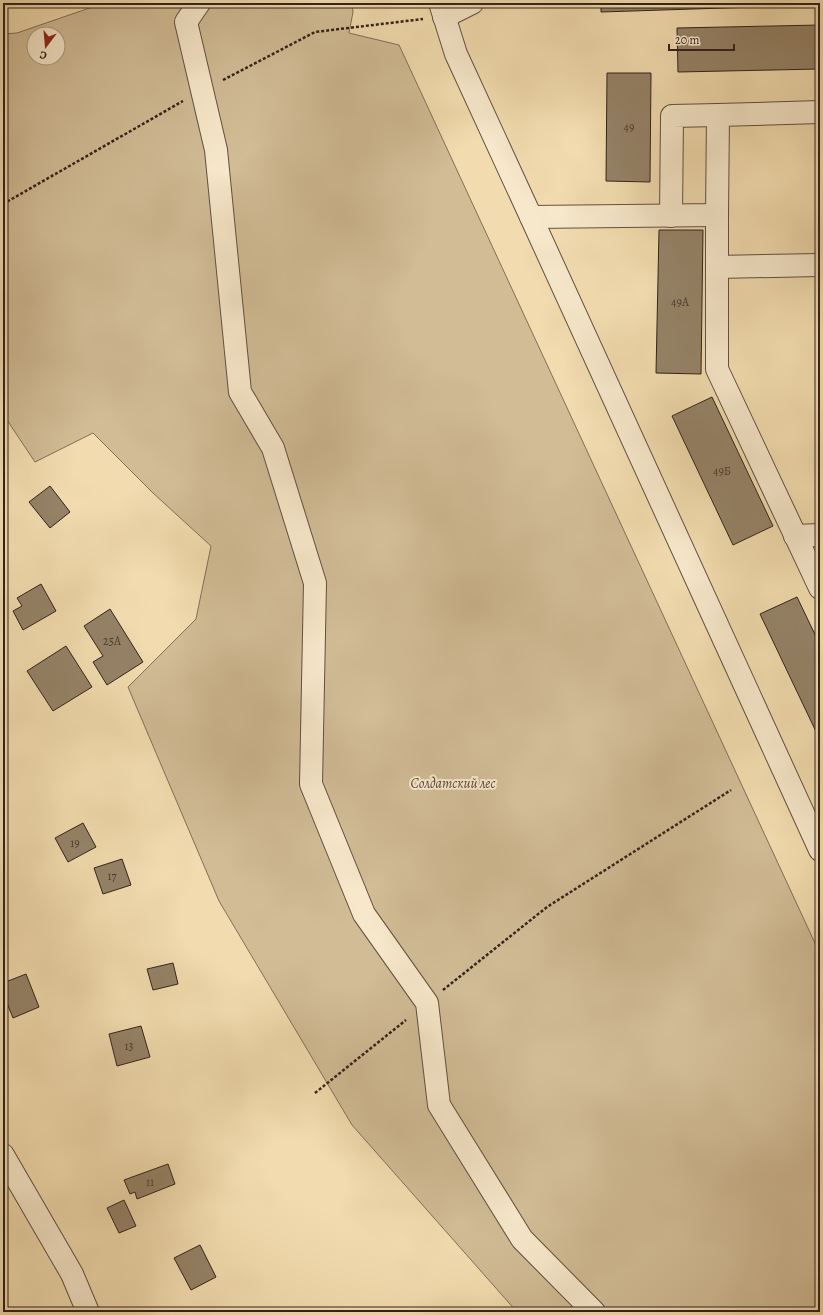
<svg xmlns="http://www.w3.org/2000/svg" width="823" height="1315" viewBox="0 0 823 1315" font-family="Alegreya,serif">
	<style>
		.green { fill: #d1bc96; stroke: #816f59; fill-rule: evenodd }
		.building { fill: #958368; stroke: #31221c }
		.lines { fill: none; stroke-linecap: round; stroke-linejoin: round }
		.minor-casing { stroke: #615041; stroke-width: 24 }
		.path { stroke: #31221c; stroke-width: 2.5; stroke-dasharray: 3 2; stroke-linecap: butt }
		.minor { stroke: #f7e8cb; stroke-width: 22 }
		.labels { text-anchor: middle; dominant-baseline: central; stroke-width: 4; stroke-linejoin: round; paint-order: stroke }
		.number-label { font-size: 12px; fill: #4a3a2f }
		.park-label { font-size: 14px; font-style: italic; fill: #59483a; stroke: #f7e8cb }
	</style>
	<rect width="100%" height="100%" fill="#f2dcaf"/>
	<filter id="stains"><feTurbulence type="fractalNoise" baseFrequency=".005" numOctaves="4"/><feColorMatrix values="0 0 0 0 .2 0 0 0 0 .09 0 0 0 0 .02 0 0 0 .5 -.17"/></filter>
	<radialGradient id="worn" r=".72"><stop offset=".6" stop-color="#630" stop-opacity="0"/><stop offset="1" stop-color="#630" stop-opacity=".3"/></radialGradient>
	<path class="green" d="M 104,3 L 352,3 L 353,12 L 349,33 L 399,45 L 820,954 L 820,1312 L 517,1312 L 352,1125 L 219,901 L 128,687 L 196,619 L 211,546 L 153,493 L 93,433 L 35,462 L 3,414 L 3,34 L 17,33 ZM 34,34 L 58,34 L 58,58 L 34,58 Z"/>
	<g class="building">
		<path d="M 601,3 L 817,3 L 817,5 L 601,12 Z"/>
		<path d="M 820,25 L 820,69 L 678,72 L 677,28 Z"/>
		<path d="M 607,73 L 651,73 L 650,182 L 606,181 Z"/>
		<path d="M 659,230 L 703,230 L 701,374 L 656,373 Z"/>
		<path d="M 712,397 L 773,526 L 733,545 L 672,416 Z"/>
		<path d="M 50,486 L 70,512 L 50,528 L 29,502 Z"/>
		<path d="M 41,584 L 56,611 L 23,630 L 13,611 L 22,606 L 17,598 Z"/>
		<path d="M 797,597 L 820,645 L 820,740 L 760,614 Z"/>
		<path d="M 110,609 L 143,662 L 107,685 L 93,662 L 103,656 L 84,626 Z"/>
		<path d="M 66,646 L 92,687 L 53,711 L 27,671 Z"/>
		<path d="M 83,823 L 96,847 L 68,862 L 55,838 Z"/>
		<path d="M 122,859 L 131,885 L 103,894 L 94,868 Z"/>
		<path d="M 173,963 L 178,984 L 153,990 L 147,969 Z"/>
		<path d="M 26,974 L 39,1007 L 13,1018 L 3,993 L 3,983 Z"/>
		<path d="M 141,1026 L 150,1057 L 117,1066 L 109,1034 Z"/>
		<path d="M 168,1164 L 175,1184 L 137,1199 L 135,1192 L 130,1194 L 124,1180 Z"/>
		<path d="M 124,1200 L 136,1226 L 119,1233 L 107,1208 Z"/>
		<path d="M 200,1245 L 216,1277 L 191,1290 L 174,1258 Z"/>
	</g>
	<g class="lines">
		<defs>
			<g id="minor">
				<path d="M 199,3 L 186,22 L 216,150 L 240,392 L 273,448 L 315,583 L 311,784 L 364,914 L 427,1003 L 439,1105 L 522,1239 L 594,1312"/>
				<path d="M 440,3 L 456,54 L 531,217 L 717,215 L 718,115 L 820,112"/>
				<path d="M 444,17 L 472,3"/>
				<path d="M 717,215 L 717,369 L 820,588"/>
				<path d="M 671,216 L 672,116 L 718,115"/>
				<path d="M 531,217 L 820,850"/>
				<path d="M 717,267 L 820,265"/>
				<path d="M 795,536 L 820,535"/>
				<path d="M 3,1155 L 72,1274 L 88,1312"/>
			</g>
		</defs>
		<use href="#minor" class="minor-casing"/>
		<g class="path">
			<path d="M 223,80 L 315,32 L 423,19"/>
			<path d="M 3,204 L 183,101"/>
			<path d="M 443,990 L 547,907 L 731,790"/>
			<path d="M 315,1093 L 406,1020"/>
		</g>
		<use href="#minor" class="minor"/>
	</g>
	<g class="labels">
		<g class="number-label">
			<text x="629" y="127">49</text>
			<text x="680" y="302">49А</text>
			<text x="722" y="471">49Б</text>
			<text x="112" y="641">25А</text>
			<text x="75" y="843">19</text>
			<text x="112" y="876">17</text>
			<text x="129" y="1046">13</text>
			<text x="150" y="1182">11</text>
		</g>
		<g class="park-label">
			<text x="453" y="783">Солдатский лес</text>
		</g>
	</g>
	<rect width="823" height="1315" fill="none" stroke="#f2dcaf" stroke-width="16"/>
	<rect x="4" y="4" width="815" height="1307" fill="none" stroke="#31221c" stroke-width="2"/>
	<rect x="8" y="8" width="807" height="1299" fill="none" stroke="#31221c"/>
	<g transform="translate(46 46) rotate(196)"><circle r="19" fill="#f7e8cb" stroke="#a89985"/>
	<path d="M0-3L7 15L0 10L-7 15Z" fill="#8f2418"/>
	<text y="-6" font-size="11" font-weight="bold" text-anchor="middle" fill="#31221c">С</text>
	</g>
	<path d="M669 44v6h65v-6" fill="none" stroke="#31221c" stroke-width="2"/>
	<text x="675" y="44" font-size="12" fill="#31221c" stroke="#f7e8cb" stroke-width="3" paint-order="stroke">20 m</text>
	<rect width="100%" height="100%" filter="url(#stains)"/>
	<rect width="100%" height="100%" fill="url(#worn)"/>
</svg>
